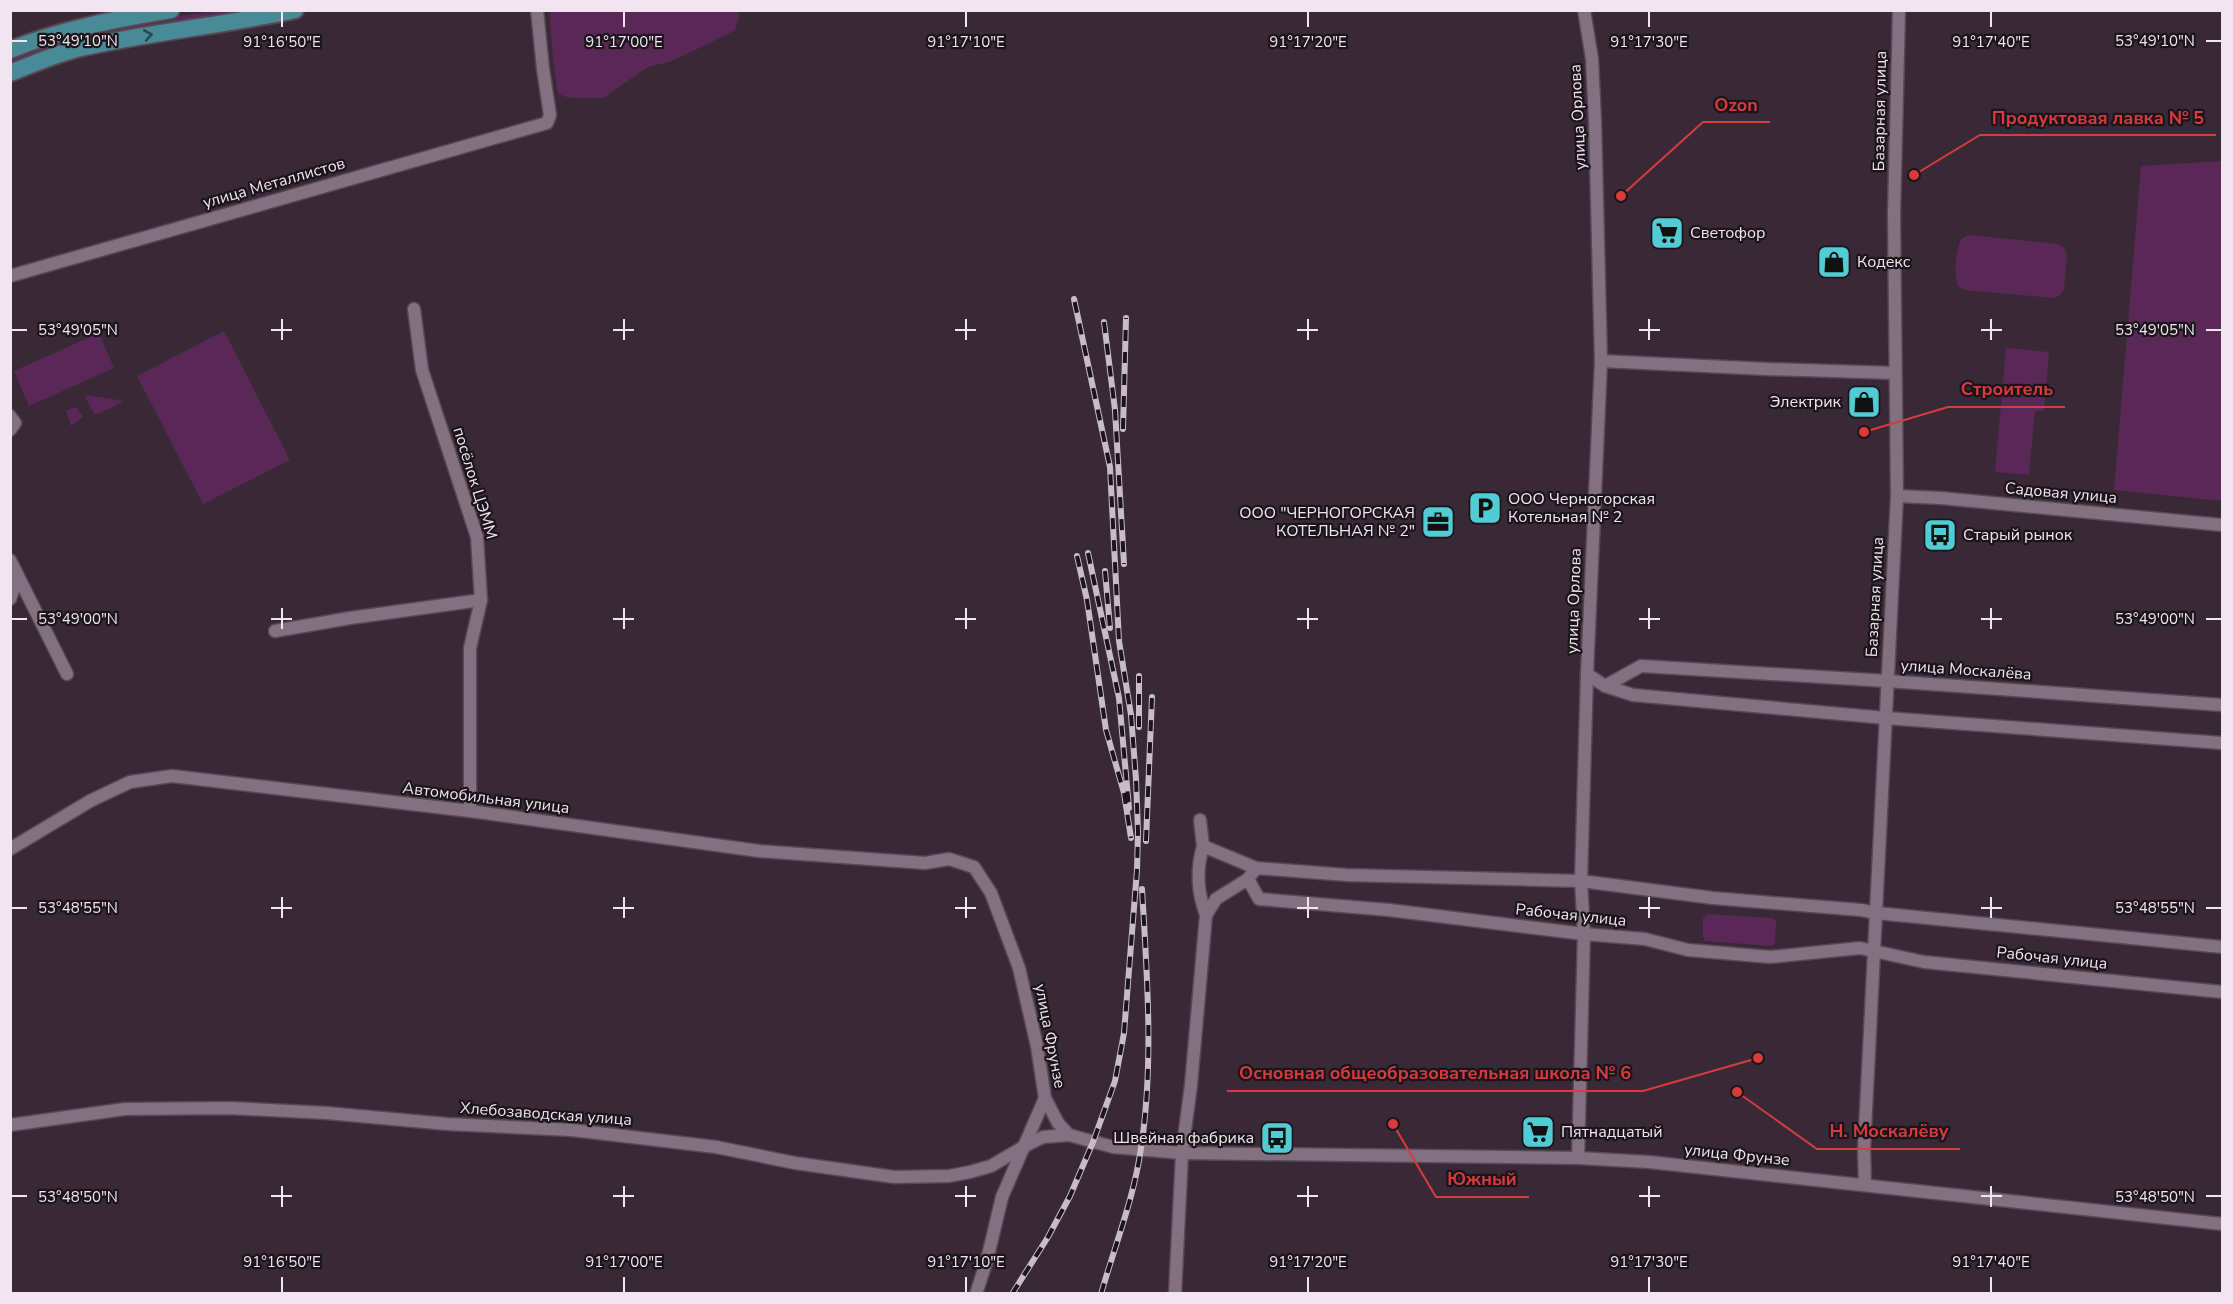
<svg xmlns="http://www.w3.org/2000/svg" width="2233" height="1304" viewBox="0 0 2233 1304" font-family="'Nunito Sans',sans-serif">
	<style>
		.green { fill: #5a2856 }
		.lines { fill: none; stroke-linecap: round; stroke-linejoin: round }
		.minor-casing { stroke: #564854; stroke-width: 15 }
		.major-casing { stroke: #564854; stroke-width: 20 }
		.minor { stroke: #837080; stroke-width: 12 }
		.major { stroke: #488b96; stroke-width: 16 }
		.rail-casing { stroke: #c8bcc6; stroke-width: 6 }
		.rail { stroke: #1c141b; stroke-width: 4; stroke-dasharray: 11; stroke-linecap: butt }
		.oneway { stroke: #2e444c }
		.ticks { fill: none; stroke: #f1e6ef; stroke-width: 2 }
		.labels { text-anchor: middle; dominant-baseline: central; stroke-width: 4.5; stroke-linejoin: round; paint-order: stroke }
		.street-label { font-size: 16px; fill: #f1e6ef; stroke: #1c141b }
		.poi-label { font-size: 16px; fill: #f1e6ef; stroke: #1c141b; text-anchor: start }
		.ticks-label { font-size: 15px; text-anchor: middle; fill: #f1e6ef; stroke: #1c141b; stroke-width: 4.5; stroke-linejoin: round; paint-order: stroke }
		.leader { fill: none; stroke: #d93b3c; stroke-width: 2 }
		.callout-dot { fill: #d93b3c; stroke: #1c141b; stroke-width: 2 }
		.callout-label { font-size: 18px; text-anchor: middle; font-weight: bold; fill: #d93b3c; stroke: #1c141b; stroke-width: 4.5; stroke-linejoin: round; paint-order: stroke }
	</style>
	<rect width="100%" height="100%" fill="#392937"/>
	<g class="green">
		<path d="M 214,11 L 259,11 L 11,65 L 11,57 C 76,32 145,21 214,11 Z"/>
		<path d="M 737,11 L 740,14 L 735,30 L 728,34 L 672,61 L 648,67 L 603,98 L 570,98 L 558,94 C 554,66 550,39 550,11 Z"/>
		<path d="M 2222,161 L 2222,501 L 2114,490 L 2141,166 Z"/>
		<path d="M 1969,235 L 2058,244 L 2064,248 L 2067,255 L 2064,290 L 2059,296 L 2053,298 L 1964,290 L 1958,286 C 1953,274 1955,250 1962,238 Z"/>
		<path d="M 224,331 L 290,460 L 203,504 L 137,376 Z"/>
		<path d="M 99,333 L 114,368 L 29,406 L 14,371 Z"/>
		<path d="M 2006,348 L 2049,352 L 2044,411 L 2035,411 L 2029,475 L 1995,472 Z"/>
		<path d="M 87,395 L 118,400 L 123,402 L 95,415 L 85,397 Z"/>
		<path d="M 76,407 L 83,417 L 71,426 L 66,411 Z"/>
		<path d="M 1707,914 L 1773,918 L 1776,921 L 1775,944 L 1771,946 L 1705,941 L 1703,937 L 1703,918 Z"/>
	</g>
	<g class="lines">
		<defs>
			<g id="minor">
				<path d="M 10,276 L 547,123 L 550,115 L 543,69 L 537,10"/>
				<path d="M 414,309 L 422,370 L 477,537 L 481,600 L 470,648 L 470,811"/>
				<path d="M 1601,361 L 1767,369 L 1895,373"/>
				<path d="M 10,416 L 15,423 L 10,430"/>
				<path d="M 1897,496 L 1941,498 L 2222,525"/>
				<path d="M 10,560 L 67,674"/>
				<path d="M 10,572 L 13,591 L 10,599"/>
				<path d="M 275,631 L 350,618 L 481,600"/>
				<path d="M 1587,674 L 1605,686 L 1633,695 L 1886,718 L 2222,743"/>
				<path d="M 1605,686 L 1641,666 L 1887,681 L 2222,705"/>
				<path d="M 1200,820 L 1203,846"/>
				<path d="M 10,849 L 90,801 L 130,782 L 172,776 L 470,811 L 759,851 L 925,863 L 949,859 L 974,867 L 991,893 L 1019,968 L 1037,1046 L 1045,1098 L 1058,1123 L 1069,1135 L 1113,1147 L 1182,1153 L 1578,1158 L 1649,1162 L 2222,1224"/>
				<path d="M 1248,879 L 1256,868 L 1347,875 L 1581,881 L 1713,898 L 1861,910 L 1876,913 L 2222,947"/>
				<path d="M 1206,915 C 1197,891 1196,870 1203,846 L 1256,868"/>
				<path d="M 10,1125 L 125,1109 L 229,1108 L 327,1113 L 447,1124 L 572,1130 L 716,1147 L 795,1163 L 894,1177 L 949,1176 L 970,1172 L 991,1166 L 1025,1146 L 1043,1137 L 1069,1135"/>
				<path d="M 1578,1158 L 1584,934 L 1581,881 L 1587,674 L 1601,361 L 1595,121 L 1592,59 L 1584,10"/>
				<path d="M 1865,1184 L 1864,1150 L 1897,496 L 1894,214 L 1899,10"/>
				<path d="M 976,1294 L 987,1260 L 1002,1197 L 1045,1098"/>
				<path d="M 1175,1294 L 1182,1153 L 1191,1085 L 1206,915 L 1216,899 L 1248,879 L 1259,899 L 1389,910 L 1584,934 L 1645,939 L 1688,950 L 1770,957 L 1860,948 L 1924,962 L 2222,992"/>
			</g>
			<g id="major">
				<path d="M 10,50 C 61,29 117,19 171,10"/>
				<path d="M 10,73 C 32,64 54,55 76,49 C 148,32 222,26 295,10"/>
			</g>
		</defs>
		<use href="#minor" class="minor-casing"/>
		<use href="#major" class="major-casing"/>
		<use href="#minor" class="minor"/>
		<use href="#major" class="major"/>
		<defs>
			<g id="rail">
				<path d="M 1104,322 L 1115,410 L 1124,564"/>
				<path d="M 1123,429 L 1126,318"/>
				<path d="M 1088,553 L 1119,698 L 1129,808"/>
				<path d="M 1077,556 L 1087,600 L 1106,730 L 1124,793 L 1131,838"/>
				<path d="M 1105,571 L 1110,628"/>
				<path d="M 1139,727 L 1139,676"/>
				<path d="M 1146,841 L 1152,697"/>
				<path d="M 1012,1294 L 1048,1237 L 1070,1196 L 1093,1142 L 1115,1081 L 1124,1033 L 1137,870 L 1138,832 L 1136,779 L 1131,715 L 1119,641 L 1110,467 L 1074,299"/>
				<path d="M 1101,1294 C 1115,1245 1134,1198 1141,1148 C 1154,1063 1147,974 1142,889"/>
			</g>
		</defs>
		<use href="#rail" class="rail-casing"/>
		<use href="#rail" class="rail"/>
	</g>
	<defs><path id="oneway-chevron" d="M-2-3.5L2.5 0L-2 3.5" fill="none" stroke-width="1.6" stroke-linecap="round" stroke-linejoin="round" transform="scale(1.5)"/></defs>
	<use class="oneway" href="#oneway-chevron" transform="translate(148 35) rotate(-10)"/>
	<path class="ticks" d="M 282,12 L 282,27M 624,12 L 624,27M 966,12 L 966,27M 1308,12 L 1308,27M 1649,12 L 1649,27M 1991,12 L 1991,27M 12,41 L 27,41M 2206,41 L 2221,41M 282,319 L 282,340M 624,319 L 624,340M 966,319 L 966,340M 1308,319 L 1308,340M 1649,319 L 1649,340M 1991,319 L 1991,340M 12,330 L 27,330M 271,330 L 292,330M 613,330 L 634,330M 955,330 L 976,330M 1297,330 L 1318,330M 1639,330 L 1660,330M 1981,330 L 2002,330M 2206,330 L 2221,330M 282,608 L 282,629M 624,608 L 624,629M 966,608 L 966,629M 1308,608 L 1308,629M 1649,608 L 1649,629M 1991,608 L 1991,629M 12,619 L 27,619M 271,619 L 292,619M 613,619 L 634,619M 955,619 L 976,619M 1297,619 L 1318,619M 1639,619 L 1660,619M 1981,619 L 2002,619M 2206,619 L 2221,619M 282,897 L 282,918M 624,897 L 624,918M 966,897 L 966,918M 1308,897 L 1308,918M 1649,897 L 1649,918M 1991,897 L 1991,918M 12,908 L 27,908M 271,908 L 292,908M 613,908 L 634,908M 955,908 L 976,908M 1297,908 L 1318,908M 1639,908 L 1660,908M 1981,908 L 2002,908M 2206,908 L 2221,908M 282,1186 L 282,1207M 624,1186 L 624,1207M 966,1186 L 966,1207M 1308,1186 L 1308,1207M 1649,1186 L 1649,1207M 1991,1186 L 1991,1207M 12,1196 L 27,1196M 271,1196 L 292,1196M 613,1196 L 634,1196M 955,1196 L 976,1196M 1297,1196 L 1318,1196M 1639,1196 L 1660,1196M 1981,1196 L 2002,1196M 2206,1196 L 2221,1196M 282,1277 L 282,1292M 624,1277 L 624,1292M 966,1277 L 966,1292M 1308,1277 L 1308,1292M 1649,1277 L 1649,1292M 1991,1277 L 1991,1292"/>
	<defs>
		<symbol id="supermarket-square" viewBox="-11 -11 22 22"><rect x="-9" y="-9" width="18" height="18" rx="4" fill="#51ccd4" stroke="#1c141b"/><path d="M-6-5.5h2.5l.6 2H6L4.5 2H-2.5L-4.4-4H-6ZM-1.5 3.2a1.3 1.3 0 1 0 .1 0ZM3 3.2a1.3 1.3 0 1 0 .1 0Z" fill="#111"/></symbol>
		<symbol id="shop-square" viewBox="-11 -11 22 22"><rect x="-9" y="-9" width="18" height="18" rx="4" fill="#51ccd4" stroke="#1c141b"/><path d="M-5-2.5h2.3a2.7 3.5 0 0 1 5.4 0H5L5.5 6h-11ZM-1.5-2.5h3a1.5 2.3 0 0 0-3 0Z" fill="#111"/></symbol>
		<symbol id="parking-square" viewBox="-11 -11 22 22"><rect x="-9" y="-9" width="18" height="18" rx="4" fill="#51ccd4" stroke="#1c141b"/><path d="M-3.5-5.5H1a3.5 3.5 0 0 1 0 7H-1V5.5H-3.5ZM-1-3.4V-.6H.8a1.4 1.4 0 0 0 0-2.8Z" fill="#111"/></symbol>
		<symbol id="office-square" viewBox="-11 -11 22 22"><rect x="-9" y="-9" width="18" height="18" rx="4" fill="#51ccd4" stroke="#1c141b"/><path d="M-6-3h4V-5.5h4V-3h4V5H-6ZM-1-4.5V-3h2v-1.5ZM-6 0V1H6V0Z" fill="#111"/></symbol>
		<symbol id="bus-square" viewBox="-11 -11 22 22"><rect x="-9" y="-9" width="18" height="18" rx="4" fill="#51ccd4" stroke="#1c141b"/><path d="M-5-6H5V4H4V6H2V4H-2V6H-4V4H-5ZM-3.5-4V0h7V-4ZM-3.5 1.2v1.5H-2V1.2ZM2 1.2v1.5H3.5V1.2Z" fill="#111"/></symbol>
	</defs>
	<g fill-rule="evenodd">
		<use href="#supermarket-square" x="1648" y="214" width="38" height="38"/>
		<use href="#shop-square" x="1815" y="243" width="38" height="38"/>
		<use href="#shop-square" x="1845" y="383" width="38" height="38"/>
		<use href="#parking-square" x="1466" y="489" width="38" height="38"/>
		<use href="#office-square" x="1419" y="503" width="38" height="38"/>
		<use href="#bus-square" x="1921" y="516" width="38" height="38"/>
		<use href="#supermarket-square" x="1519" y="1113" width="38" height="38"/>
		<use href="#bus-square" x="1258" y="1119" width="38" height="38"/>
	</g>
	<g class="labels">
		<g class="street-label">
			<text transform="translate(1880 111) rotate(-89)">Базарная улица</text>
			<text transform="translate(1578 117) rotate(-93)">улица Орлова</text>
			<text transform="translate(274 183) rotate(-16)">улица Металлистов</text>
			<text transform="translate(475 483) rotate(73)">посёлок ЦЭММ</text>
			<text transform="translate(2061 493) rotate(5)">Садовая улица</text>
			<text transform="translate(1875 597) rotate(-87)">Базарная улица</text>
			<text transform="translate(1574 601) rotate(-88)">улица Орлова</text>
			<text transform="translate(1966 670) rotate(4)">улица Москалёва</text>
			<text transform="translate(486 798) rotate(7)">Автомобильная улица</text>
			<text transform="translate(1571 915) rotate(6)">Рабочая улица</text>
			<text transform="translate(2052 958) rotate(6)">Рабочая улица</text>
			<text transform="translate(1050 1036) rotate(79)">улица Фрунзе</text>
			<text transform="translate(546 1114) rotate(4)">Хлебозаводская улица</text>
			<text transform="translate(1737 1155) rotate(6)">улица Фрунзе</text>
		</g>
		<g class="poi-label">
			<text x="1690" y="233">Светофор</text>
			<text x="1857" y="262">Кодекс</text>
			<text x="1841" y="402" text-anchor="end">Электрик</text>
			<text x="1508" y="499">ООО Черногорская<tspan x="1508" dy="18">Котельная № 2</tspan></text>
			<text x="1415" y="513" text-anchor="end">ООО "ЧЕРНОГОРСКАЯ<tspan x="1415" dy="18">КОТЕЛЬНАЯ № 2"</tspan></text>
			<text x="1963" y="535">Старый рынок</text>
			<text x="1561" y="1132">Пятнадцатый</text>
			<text x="1254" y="1138" text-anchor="end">Швейная фабрика</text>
		</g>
	</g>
	<g class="ticks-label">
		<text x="78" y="46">53°49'10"N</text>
		<text x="2155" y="46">53°49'10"N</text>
		<text x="282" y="47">91°16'50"E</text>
		<text x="624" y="47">91°17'00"E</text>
		<text x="966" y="47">91°17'10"E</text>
		<text x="1308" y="47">91°17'20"E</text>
		<text x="1649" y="47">91°17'30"E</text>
		<text x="1991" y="47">91°17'40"E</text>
		<text x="78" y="335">53°49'05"N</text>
		<text x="2155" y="335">53°49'05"N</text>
		<text x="78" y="624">53°49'00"N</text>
		<text x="2155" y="624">53°49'00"N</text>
		<text x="78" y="913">53°48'55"N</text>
		<text x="2155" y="913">53°48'55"N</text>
		<text x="78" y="1202">53°48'50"N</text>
		<text x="2155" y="1202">53°48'50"N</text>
		<text x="282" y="1267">91°16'50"E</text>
		<text x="624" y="1267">91°17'00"E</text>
		<text x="966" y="1267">91°17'10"E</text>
		<text x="1308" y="1267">91°17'20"E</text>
		<text x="1649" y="1267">91°17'30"E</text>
		<text x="1991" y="1267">91°17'40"E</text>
	</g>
	<path class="leader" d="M1621 196L1703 122H1770M1914 175L1980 135H2216M1864 432L1948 407H2065M1758 1058L1643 1091H1227M1737 1092L1817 1149H1960M1393 1124L1436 1197H1529"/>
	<g class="callout-dot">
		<circle cx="1621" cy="196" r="6"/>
		<circle cx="1914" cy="175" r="6"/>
		<circle cx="1864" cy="432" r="6"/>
		<circle cx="1758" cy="1058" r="6"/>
		<circle cx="1737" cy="1092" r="6"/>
		<circle cx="1393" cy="1124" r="6"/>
	</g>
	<g class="callout-label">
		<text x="1736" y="111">Ozon</text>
		<text x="2098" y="124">Продуктовая лавка № 5</text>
		<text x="2007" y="395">Строитель</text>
		<text x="1435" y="1079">Основная общеобразовательная школа № 6</text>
		<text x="1889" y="1137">Н. Москалёву</text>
		<text x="1482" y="1185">Южный</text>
	</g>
	<rect width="2233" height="1304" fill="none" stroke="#f1e6ef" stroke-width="24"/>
</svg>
